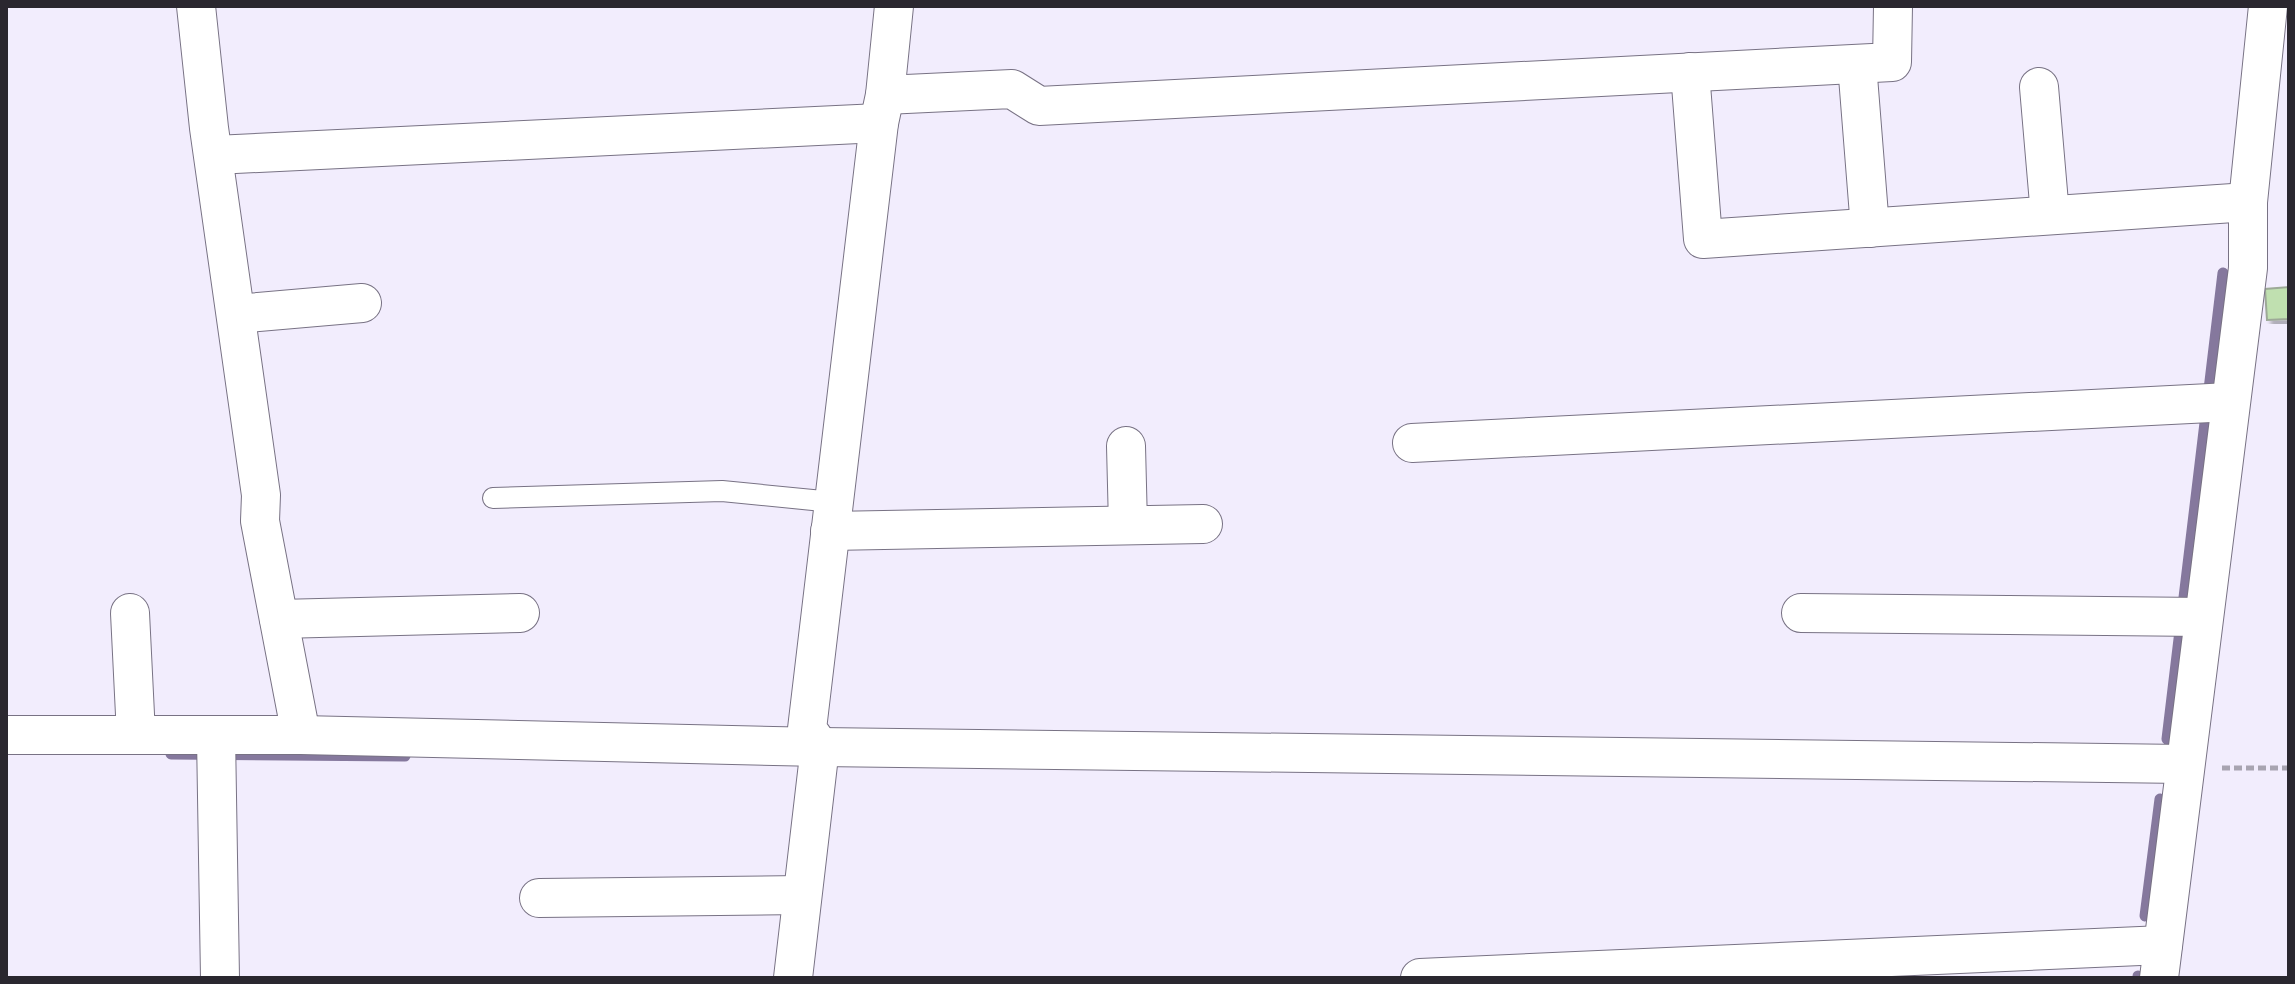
<svg xmlns="http://www.w3.org/2000/svg" width="2295" height="984" viewBox="0 0 2295 984" font-family="'Noto Serif',serif">
	<style>
		.lines { fill: none; stroke-linecap: round; stroke-linejoin: round }
		.stream { stroke: #85789d; stroke-width: 11 }
		.building { fill: #c0e0b0; stroke: #9da997; stroke-width: 2; filter: url(#shadow) }
		.lane-casing { stroke: #787284; stroke-width: 22 }
		.street-casing { stroke: #787284; stroke-width: 40 }
		.path { stroke: #a8a4b1; stroke-width: 5; stroke-dasharray: 8 4; stroke-linecap: butt }
		.lane { stroke: #fff; stroke-width: 20 }
		.street { stroke: #fff; stroke-width: 38 }
	</style>
	<defs>
		<filter id="shadow"><feDropShadow dx="5" dy="9" stdDeviation="2" flood-color="#0004"/></filter>
	</defs>
	<rect width="100%" height="100%" fill="#f2edfd"/>
	<g class="lines">
		<g class="stream">
			<path d="M 2167,739 L 2223,273"/>
			<path d="M 171,754 L 405,756"/>
			<path d="M 2145,916 L 2160,799"/>
			<path d="M 2138,978 L 2138,976"/>
		</g>
	</g>
	<path class="building" d="M 2289,287 L 2289,319 L 2267,320 L 2265,289 Z"/>
	<g class="lines">
		<defs>
			<path id="lane" d="M 493,498 L 722,491 L 833,502"/>
			<g id="street">
				<path d="M 196,6 L 209,128 L 261,495 L 260,521 L 301,735"/>
				<path d="M 1857,64 L 1870,228"/>
				<path d="M 1690,72 L 1703,239 L 2248,202"/>
				<path d="M 2039,87 L 2050,215"/>
				<path d="M 885,95 L 1012,89 L 1039,106 L 1892,62 L 1893,6"/>
				<path d="M 215,155 L 879,123"/>
				<path d="M 236,314 L 362,303"/>
				<path d="M 1412,443 L 2230,402"/>
				<path d="M 1126,446 L 1128,525"/>
				<path d="M 830,531 L 1203,524"/>
				<path d="M 130,613 L 136,735"/>
				<path d="M 1801,613 L 2203,617"/>
				<path d="M 279,619 L 520,613"/>
				<path d="M 6,735 L 301,735 L 820,747 L 2184,764"/>
				<path d="M 216,736 L 220,978"/>
				<path d="M 539,898 L 802,895"/>
				<path d="M 793,978 L 820,747 L 807,729 L 879,123 L 885,95 L 894,6"/>
				<path d="M 1420,978 L 2163,945"/>
				<path d="M 2159,978 L 2248,268 L 2248,202 L 2268,6"/>
			</g>
		</defs>
		<use href="#lane" class="lane-casing"/>
		<use href="#street" class="street-casing"/>
		<path class="path" d="M 2222,768 L 2289,768"/>
		<use href="#lane" class="lane"/>
		<use href="#street" class="street"/>
	</g>
	<rect width="2295" height="984" fill="none" stroke="#2a272f" stroke-width="16"/>
</svg>
